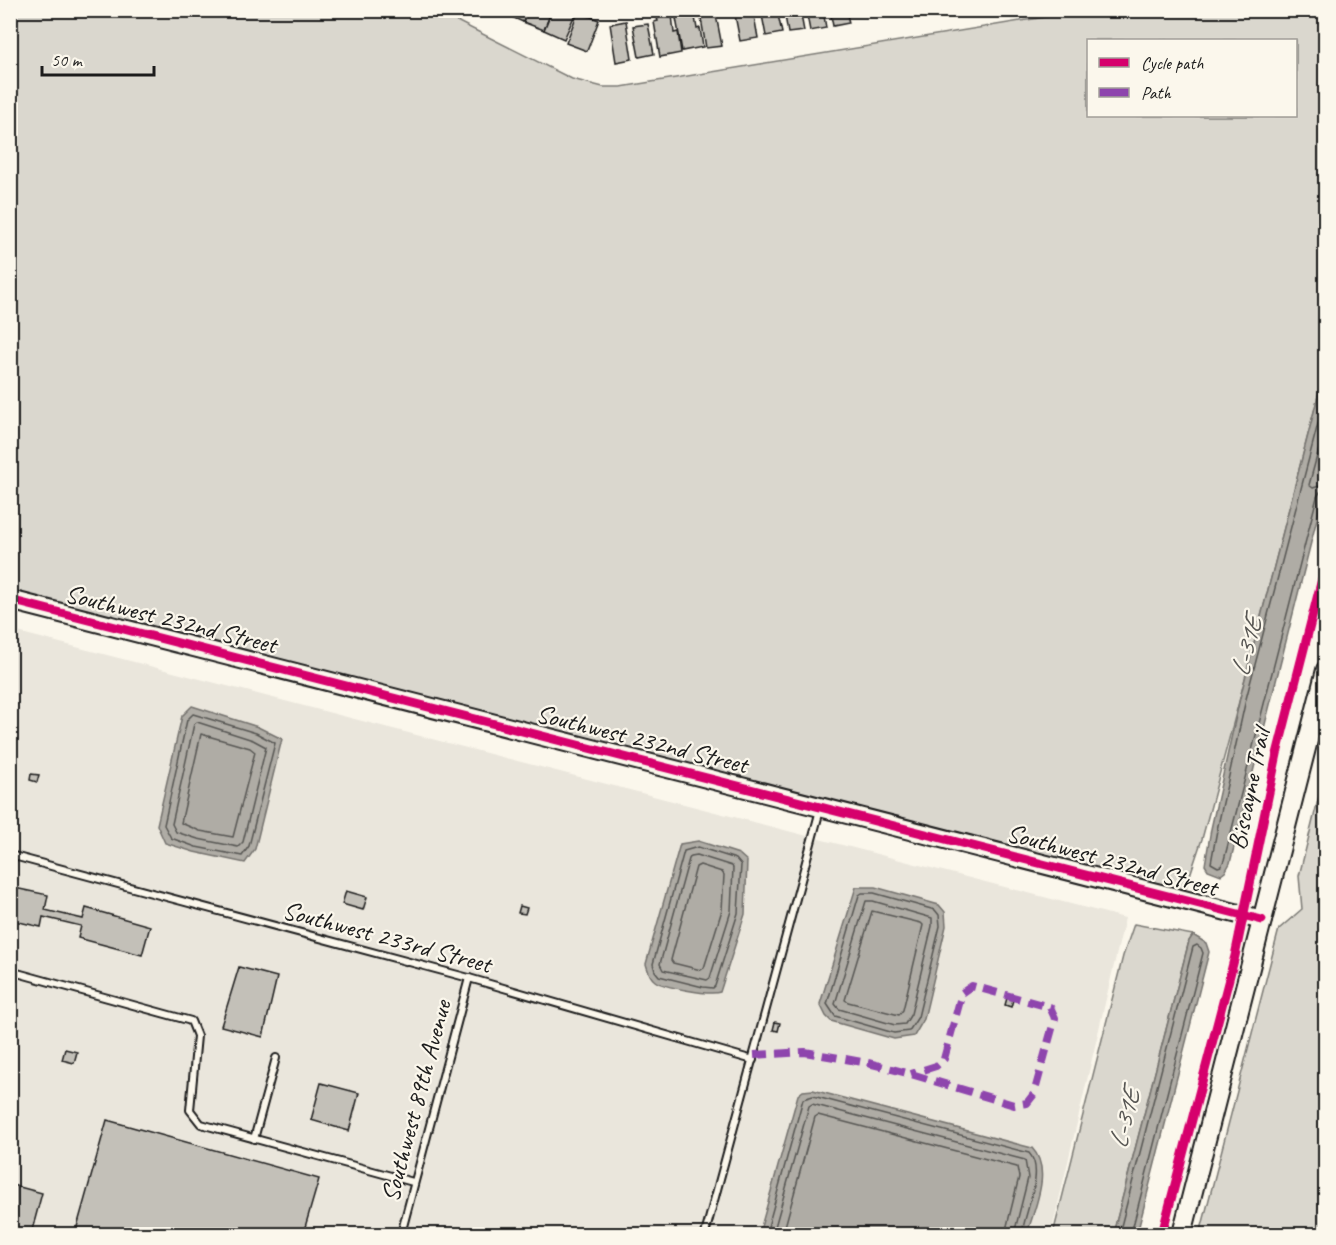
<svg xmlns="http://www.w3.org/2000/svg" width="1336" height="1245" viewBox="0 0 1336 1245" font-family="Caveat,sans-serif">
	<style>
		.built { fill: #eae6dc }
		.green { fill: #dad7ce; stroke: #7b7a75; stroke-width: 1.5; fill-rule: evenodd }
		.water { fill: #afaca5; stroke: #74726e; stroke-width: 1.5 }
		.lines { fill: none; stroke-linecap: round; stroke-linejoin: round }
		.shore { stroke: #575653; stroke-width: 1.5 }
		.building { fill: #c3c0b8; stroke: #1c1c1c; stroke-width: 1.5 }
		.lane-casing { stroke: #1c1c1c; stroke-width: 10 }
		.secondary-casing { stroke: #1c1c1c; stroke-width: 22 }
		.lane { stroke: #fbf7ec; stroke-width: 6 }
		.secondary { stroke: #fbf7ec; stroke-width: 18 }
		.quiet { stroke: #8e44ad; stroke-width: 8; stroke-dasharray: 15 8; stroke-linecap: butt }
		.cycleway-casing { stroke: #fbf7ec; stroke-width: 13 }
		.cycleway { stroke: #d6006c; stroke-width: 9 }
		.labels { text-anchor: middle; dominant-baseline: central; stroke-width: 4.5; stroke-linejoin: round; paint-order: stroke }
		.street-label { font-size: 26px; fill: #1c1c1c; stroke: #fbf7ec }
		.water-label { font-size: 27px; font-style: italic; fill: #575653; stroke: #fbf7ec }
	</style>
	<rect width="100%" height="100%" fill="#fbf7ec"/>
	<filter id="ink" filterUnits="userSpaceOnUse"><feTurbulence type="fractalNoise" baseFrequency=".0167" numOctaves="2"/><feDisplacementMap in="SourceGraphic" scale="12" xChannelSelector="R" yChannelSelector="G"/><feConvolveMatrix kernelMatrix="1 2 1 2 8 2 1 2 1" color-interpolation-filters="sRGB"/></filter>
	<g filter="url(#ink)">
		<path class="built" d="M 10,630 L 1125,918 L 1051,1234 L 11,1234 Z"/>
		<g class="green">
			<path d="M 10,11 L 437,11 L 572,79 L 603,87 L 621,87 L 1081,11 L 1325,11 L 1325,369 L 1240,698 L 1202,839 L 1185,890 L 11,591 ZM 1088,40 L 1296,40 L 1296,116 L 1088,116 Z"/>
			<path d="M 1325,772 L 1325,1234 L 1200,1234 L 1279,929 L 1302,909 L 1299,876 Z"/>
			<path d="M 1134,924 L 1193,935 L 1189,941 L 1113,1234 L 1053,1234 L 1123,956 Z"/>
		</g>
		<g class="water">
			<path d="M 1325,369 L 1325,487 L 1230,863 L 1225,872 L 1221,875 L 1208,870 L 1205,865 L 1211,829 L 1240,698 Z"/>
			<path d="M 192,706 L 258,727 L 282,739 L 255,849 L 245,863 L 194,852 L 165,843 L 157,825 L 182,716 Z"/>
			<path d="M 698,841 L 739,854 L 747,861 L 745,914 L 720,992 C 710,996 663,987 655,981 C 649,977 648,970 646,964 L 680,844 Z"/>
			<path d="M 856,887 L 875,887 L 939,905 L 945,912 L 946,926 L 924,1019 L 914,1036 L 894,1039 L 831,1021 L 826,1016 L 820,1004 Z"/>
			<path d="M 1193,935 L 1206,943 L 1209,952 L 1137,1234 L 1113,1234 L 1189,941 Z"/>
			<path d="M 813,1090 L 1032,1148 C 1053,1170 1034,1209 1027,1234 L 759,1234 L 798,1095 L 803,1091 Z"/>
		</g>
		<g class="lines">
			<g class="shore">
				<path d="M 1326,393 L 1246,699 L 1217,830 L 1211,863 L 1218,867 L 1221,866 L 1224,860 L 1317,497 L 1320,492 L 1326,491"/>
				<path d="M 1326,423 L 1309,485 L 1313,488 L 1326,484"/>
				<path d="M 193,714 L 256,733 L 275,743 L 249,846 L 242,856 L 196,847 L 171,838 L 164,825 L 187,720 Z"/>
				<path d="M 197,722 L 253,740 L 266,747 L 243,842 L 238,847 L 198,839 L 176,832 L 172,824 L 194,724 Z"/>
				<path d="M 201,734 L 250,748 L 255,752 L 233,837 L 200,831 L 181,823 Z"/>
				<path d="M 698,847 L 736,859 L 741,865 L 738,913 L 715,986 L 713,988 L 703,987 L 659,976 L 655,971 L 653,964 L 684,851 Z"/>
				<path d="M 697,855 L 732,866 L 733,868 L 731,911 L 710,978 L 707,980 L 663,970 L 660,964 L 689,859 L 691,856 Z"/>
				<path d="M 700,865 L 722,872 L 724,875 L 722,910 L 704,968 L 701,970 L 673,963 L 671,960 L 696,867 Z"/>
				<path d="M 874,893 L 935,910 L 939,915 L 940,926 L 918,1017 L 909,1031 L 894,1033 L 835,1016 L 827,1004 L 859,895 L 862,893 Z"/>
				<path d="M 866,901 L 873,901 L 932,918 L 932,926 L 911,1014 L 905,1024 L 895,1025 L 839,1009 L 835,1004 Z"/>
				<path d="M 872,911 L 921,923 L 923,925 L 903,1010 L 899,1015 L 848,1002 L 845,1000 Z"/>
				<path d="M 766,1234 L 803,1099 L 813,1096 L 1029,1153 C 1046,1171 1024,1213 1022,1234"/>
				<path d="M 773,1234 L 809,1106 L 812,1104 L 1025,1160 L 1028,1178 L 1014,1234"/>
				<path d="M 783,1234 L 815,1117 L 818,1115 L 1017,1167 L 1019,1177 L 1005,1234"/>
				<path d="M 1119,1234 L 1193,947 L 1197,945 L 1201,948 L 1203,953 L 1131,1234"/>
			</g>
		</g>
		<g class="building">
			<path d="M 504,10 L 528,10 L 523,22 L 503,13 Z"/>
			<path d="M 528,10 L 552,10 L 544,30 L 523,22 Z"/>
			<path d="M 552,10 L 577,10 L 564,39 L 544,30 Z"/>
			<path d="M 734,10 L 753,10 L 758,38 L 740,41 Z"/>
			<path d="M 761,10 L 777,10 L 782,33 L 766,36 Z"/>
			<path d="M 784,10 L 800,10 L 804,31 L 788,33 Z"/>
			<path d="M 806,10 L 823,10 L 826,28 L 810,31 Z"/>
			<path d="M 830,10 L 846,10 L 849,23 L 833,26 Z"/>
			<path d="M 694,11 L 697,29 L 700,28 L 703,47 L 682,51 L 676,18 L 677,14 Z"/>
			<path d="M 578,12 L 599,20 L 587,51 L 566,43 Z"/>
			<path d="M 672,15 L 674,33 L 678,32 L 681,53 L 660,57 L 654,22 L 658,21 L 657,18 Z"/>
			<path d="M 716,15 L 722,46 L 706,48 L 701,18 Z"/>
			<path d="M 626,21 L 632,59 L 616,62 L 610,24 Z"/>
			<path d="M 648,24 L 654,54 L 639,57 L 633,26 Z"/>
			<path d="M 31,774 L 39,775 L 37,782 L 30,780 Z"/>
			<path d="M 10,887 L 48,895 L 45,910 L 83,919 L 86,908 L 150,926 L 142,955 L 78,938 L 81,926 L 43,917 L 41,927 L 10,920 Z"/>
			<path d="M 346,891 L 367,897 L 363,910 L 342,904 Z"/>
			<path d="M 520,906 L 527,908 L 525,914 L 518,913 Z"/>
			<path d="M 239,967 L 277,977 L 263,1037 L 221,1026 Z"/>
			<path d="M 1007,998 L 1013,1000 L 1011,1007 L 1005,1005 Z"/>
			<path d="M 775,1022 L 780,1023 L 778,1031 L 773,1030 Z"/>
			<path d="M 65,1049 L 77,1052 L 74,1063 L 62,1060 Z"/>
			<path d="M 321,1083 L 359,1093 L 349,1131 L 311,1120 Z"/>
			<path d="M 107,1120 L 319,1179 L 303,1234 L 75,1234 Z"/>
			<path d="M 12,1185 L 42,1193 L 31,1234 L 10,1234 L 10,1192 Z"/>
		</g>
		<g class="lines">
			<defs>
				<g id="lane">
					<path d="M 937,10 L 937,16"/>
					<path d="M 10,855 L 469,978 L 753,1060"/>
					<path d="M 10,971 L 191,1021 L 197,1036 L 190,1110 L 201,1124 L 413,1182"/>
					<path d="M 254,1139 L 276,1058"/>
					<path d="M 401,1234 L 469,978"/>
					<path d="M 705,1234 L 820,810"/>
				</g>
				<g id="secondary">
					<path d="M 10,600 L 1262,920"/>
					<path d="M 1182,1234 L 1326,670"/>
				</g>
			</defs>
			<use href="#lane" class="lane-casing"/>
			<use href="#secondary" class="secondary-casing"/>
			<use href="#lane" class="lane"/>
			<use href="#secondary" class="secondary"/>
			<path class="quiet" d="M 754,1055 L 805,1052 L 868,1063 L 911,1074 L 1014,1105 L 1027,1103 L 1034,1094 L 1055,1018 L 1050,1007 L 972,986 L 962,993 L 944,1059 L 936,1066 L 911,1074"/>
			<defs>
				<g id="cycleway">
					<path d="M 10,600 L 1262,920"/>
					<path d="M 1162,1234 L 1235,956 L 1277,754 L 1326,563"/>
				</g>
			</defs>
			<use href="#cycleway" class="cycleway-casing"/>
			<use href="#cycleway" class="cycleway"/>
		</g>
	</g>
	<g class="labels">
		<g class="street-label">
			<text transform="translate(171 619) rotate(14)">Southwest 232nd Street</text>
			<text transform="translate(642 739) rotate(14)">Southwest 232nd Street</text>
			<text transform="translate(1249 789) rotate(-78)">Biscayne Trail</text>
			<text transform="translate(1112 860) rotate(15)">Southwest 232nd Street</text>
			<text transform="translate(387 937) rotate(15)">Southwest 233rd Street</text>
			<text transform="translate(416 1101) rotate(-75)">Southwest 89th Avenue</text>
		</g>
		<g class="water-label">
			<text transform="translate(1246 647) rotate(-76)">L-31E</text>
			<text transform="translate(1124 1119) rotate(-76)">L-31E</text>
		</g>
	</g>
	<rect width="1336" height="1245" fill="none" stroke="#fbf7ec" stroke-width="36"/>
	<rect x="18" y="18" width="1300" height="1209" fill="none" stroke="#1c1c1c" stroke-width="2" filter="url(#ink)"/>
	<rect x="1087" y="39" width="210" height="78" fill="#fbf7ec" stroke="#a29f99" stroke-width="1.5"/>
	<rect x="1099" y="58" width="30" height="9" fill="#d6006c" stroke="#a29f99" stroke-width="1.5"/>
	<text x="1141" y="69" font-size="18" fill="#1c1c1c">Cycle path</text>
	<rect x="1099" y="88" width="30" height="9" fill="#8e44ad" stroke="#a29f99" stroke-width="1.5"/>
	<text x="1141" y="99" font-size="18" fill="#1c1c1c">Path</text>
	<path d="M42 66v9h112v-9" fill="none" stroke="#1c1c1c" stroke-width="3"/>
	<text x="51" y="66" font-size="18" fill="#1c1c1c" stroke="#fbf7ec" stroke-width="4.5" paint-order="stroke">50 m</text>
</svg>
